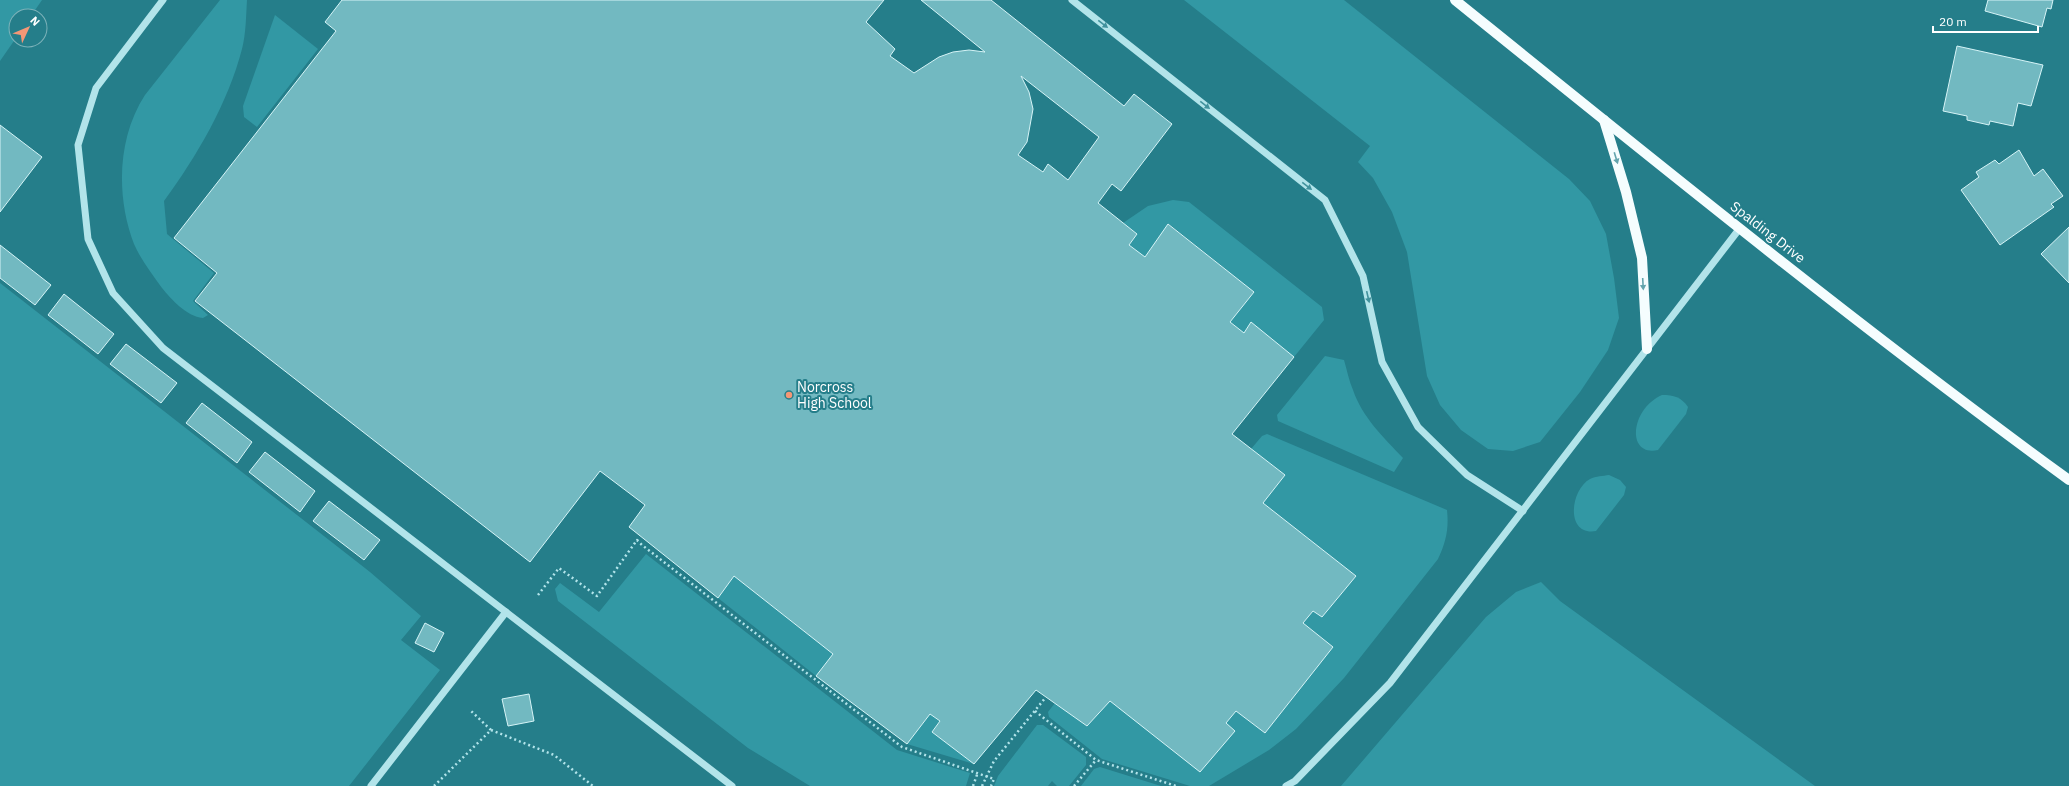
<svg xmlns="http://www.w3.org/2000/svg" width="2069" height="786" viewBox="0 0 2069 786" font-family="'IBM Plex Sans',sans-serif">
	<style>
		.green { fill: #3298a4 }
		.building { fill: #72b9c1; stroke: #d6f4f7; fill-rule: evenodd }
		.lines { fill: none; stroke-linecap: round; stroke-linejoin: round }
		.path { stroke: #b2e4ea; stroke-width: 2.5; stroke-dasharray: 2 3; stroke-linecap: butt }
		.minor { stroke: #b2e4ea; stroke-width: 7 }
		.major { stroke: #f5fdfe; stroke-width: 10 }
		.oneway { fill: #41929d }
		.oneway2 { fill: #63a4ad }
		.poi-dot { fill: #f49776; stroke: #257e8a; stroke-width: 1.5 }
		.labels { text-anchor: middle; dominant-baseline: central; stroke-width: 4; stroke-linejoin: round; paint-order: stroke }
		.street-label { font-size: 14px; fill: #fff; stroke: #257e8a }
		.poi-label { font-size: 14px; fill: #fff; stroke: #257e8a; text-anchor: start }
	</style>
	<rect width="100%" height="100%" fill="#257e8a"/>
	<g class="green">
		<path d="M 0,0 L 42,0 L 31,16 L 16,16 L 16,38 L 0,61 Z"/>
		<path d="M 220,0 L 247,0 C 246,16 246,34 242,49 C 228,103 197,156 164,201 L 167,234 L 214,273 L 193,301 L 208,315 L 203,318 C 186,316 172,300 162,288 C 152,274 141,260 134,244 C 116,197 117,138 145,95 Z"/>
		<path d="M 1184,0 L 1344,0 L 1569,179 L 1590,201 L 1606,234 L 1614,278 L 1619,318 L 1608,350 L 1580,392 L 1540,442 L 1513,451 L 1488,449 L 1461,430 L 1440,405 L 1427,376 L 1407,252 L 1392,212 L 1373,178 L 1358,162 L 1370,146 Z"/>
		<path d="M 275,15 L 318,49 L 257,127 L 244,117 L 243,106 Z"/>
		<path d="M 1173,200 L 1189,202 L 1322,307 L 1324,320 L 1294,357 L 1251,323 L 1244,333 L 1230,322 L 1254,292 L 1169,224 L 1145,257 L 1129,245 L 1137,234 L 1123,223 L 1148,206 Z"/>
		<path d="M 0,283 L 370,572 L 421,616 L 401,640 L 440,670 L 349,786 L 0,786 Z"/>
		<path d="M 1325,356 L 1344,360 C 1347,370 1349,381 1353,390 C 1362,417 1384,438 1403,458 L 1394,472 L 1278,421 L 1277,415 Z"/>
		<path d="M 1662,395 C 1674,395 1681,397 1688,407 L 1686,414 L 1658,450 C 1626,457 1630,409 1662,395 Z"/>
		<path d="M 1267,434 L 1447,510 C 1449,529 1446,542 1438,559 L 1344,678 L 1296,729 L 1269,750 L 1209,786 L 1190,786 L 1102,759 L 1049,717 L 1048,712 L 1055,703 L 1087,726 L 1110,701 L 1235,731 L 1226,723 L 1236,711 L 1265,733 L 1333,647 L 1303,623 L 1313,611 L 1322,617 L 1356,576 L 1263,503 L 1285,475 L 1251,449 L 1262,436 Z"/>
		<path d="M 1609,475 L 1620,480 L 1626,487 L 1624,495 L 1596,531 C 1565,536 1570,490 1590,479 C 1596,476 1603,476 1609,475 Z"/>
		<path d="M 646,554 L 897,750 L 970,773 L 966,786 L 810,786 L 748,748 L 558,601 L 555,589 L 560,583 L 599,612 Z"/>
		<path d="M 734,576 L 833,654 L 816,676 L 718,598 Z"/>
		<path d="M 1541,582 L 1560,601 L 1815,786 L 1341,786 L 1486,617 L 1516,592 Z"/>
		<path d="M 930,714 L 940,721 L 932,732 L 974,764 L 907,744 Z"/>
		<path d="M 1037,725 L 1043,725 L 1086,757 L 1086,765 L 1069,786 L 1057,786 L 1052,781 L 1048,786 L 994,786 L 998,776 Z"/>
		<path d="M 1100,767 L 1161,786 L 1081,786 L 1094,769 Z"/>
	</g>
	<g class="building">
		<path d="M 342,0 L 884,0 L 866,22 L 895,49 L 890,56 L 914,73 L 939,57 L 953,52 L 969,50 L 985,52 L 921,0 L 991,0 L 1124,106 L 1134,94 L 1172,124 L 1121,191 L 1112,184 L 1098,203 L 1137,234 L 1129,245 L 1145,257 L 1168,224 L 1254,292 L 1230,322 L 1244,333 L 1251,322 L 1294,357 L 1232,434 L 1285,475 L 1263,503 L 1356,576 L 1322,617 L 1313,611 L 1303,623 L 1333,647 L 1265,733 L 1236,711 L 1226,723 L 1235,731 L 1200,772 L 1110,701 L 1087,726 L 1036,690 L 974,764 L 932,732 L 940,721 L 930,714 L 907,744 L 816,676 L 833,654 L 734,576 L 718,598 L 629,527 L 645,505 L 600,471 L 530,562 L 195,301 L 217,273 L 174,238 L 336,31 L 325,22 ZM 1021,76 L 1099,137 L 1068,180 L 1048,164 L 1043,172 L 1018,155 L 1027,142 L 1033,109 L 1029,92 Z"/>
		<path d="M 1988,0 L 2053,0 L 2051,9 L 2047,8 L 2042,27 L 1985,11 Z"/>
		<path d="M 1957,46 L 2043,65 L 2031,106 L 2018,103 L 2013,126 L 1990,121 L 1989,125 L 1967,120 L 1967,116 L 1943,111 Z"/>
		<path d="M 0,125 L 42,157 L 0,212 Z"/>
		<path d="M 2019,150 L 2034,176 L 2043,169 L 2063,196 L 2051,204 L 2054,207 L 2000,245 L 1961,190 L 1979,177 L 1976,172 L 1995,160 L 1999,164 Z"/>
		<path d="M 2069,227 L 2069,283 L 2041,254 Z"/>
		<path d="M 0,245 L 51,285 L 35,305 L 0,278 Z"/>
		<path d="M 64,294 L 114,334 L 98,354 L 48,315 Z"/>
		<path d="M 126,344 L 177,383 L 161,403 L 110,364 Z"/>
		<path d="M 202,403 L 252,442 L 237,463 L 186,423 Z"/>
		<path d="M 265,452 L 315,491 L 300,512 L 249,472 Z"/>
		<path d="M 329,501 L 380,540 L 364,560 L 313,521 Z"/>
		<path d="M 425,623 L 444,633 L 434,652 L 415,643 Z"/>
		<path d="M 529,694 L 534,721 L 508,726 L 502,699 Z"/>
	</g>
	<g class="lines">
		<g class="path">
			<path d="M 538,595 L 559,568 L 597,596 L 637,540 L 642,545 L 902,747 L 994,779 L 991,786"/>
			<path d="M 1035,711 L 1096,760 L 1176,786"/>
			<path d="M 491,730 L 554,755 L 593,786"/>
			<path d="M 434,786 L 491,730 L 470,710"/>
			<path d="M 973,786 L 978,772"/>
			<path d="M 982,786 L 994,761 L 1046,697"/>
			<path d="M 1074,786 L 1096,760"/>
		</g>
		<g class="minor">
			<path d="M 163,0 L 96,88 L 78,145 L 88,239 L 113,293 L 163,348 L 732,786"/>
			<path d="M 1072,0 L 1325,200 L 1363,276 L 1382,362 L 1418,427 L 1467,475 L 1523,511"/>
			<path d="M 371,786 L 506,612"/>
			<path d="M 1286,786 L 1295,781 L 1390,683 L 1740,228"/>
		</g>
		<g class="major">
			<path d="M 1455,0 C 1657,163 1859,327 2069,480"/>
			<path d="M 1604,120 L 1626,192 L 1642,258 L 1647,349"/>
		</g>
	</g>
	<defs><path id="oneway-solid" d="M-6-.8H1V-3.2L6.5 0L1 3.2V.8H-6Z"/></defs>
	<g class="oneway">
		<use href="#oneway-solid" transform="translate(1103 24) rotate(38)"/>
		<use href="#oneway-solid" transform="translate(1205 105) rotate(38)"/>
		<use href="#oneway-solid" transform="translate(1307 186) rotate(38)"/>
		<use href="#oneway-solid" transform="translate(1368 297) rotate(77)"/>
	</g>
	<g class="oneway2">
		<use href="#oneway-solid" transform="translate(1616 158) rotate(73)"/>
		<use href="#oneway-solid" transform="translate(1643 284) rotate(87)"/>
	</g>
	<circle class="poi-dot" cx="789" cy="395" r="4"/>
	<g class="labels">
		<g class="street-label">
			<text transform="translate(1768 232) rotate(38)">Spalding Drive</text>
		</g>
		<g class="poi-label">
			<text x="797" y="387">Norcross<tspan x="797" dy="16">High School</tspan></text>
		</g>
	</g>
	<g transform="translate(28 28) rotate(46)"><circle r="19" fill="#257e8a" stroke="#7cb2b9"/>
	<path d="M0-3L7 15L0 10L-7 15Z" fill="#f49776"/>
	<text y="-6" font-size="11" font-weight="bold" text-anchor="middle" fill="#ffffff">N</text>
	</g>
	<path d="M1933 26v6h105v-6" fill="none" stroke="#ffffff" stroke-width="2"/>
	<text x="1939" y="26" font-size="12" fill="#ffffff" stroke="#257e8a" stroke-width="3" paint-order="stroke">20 m</text>
</svg>
